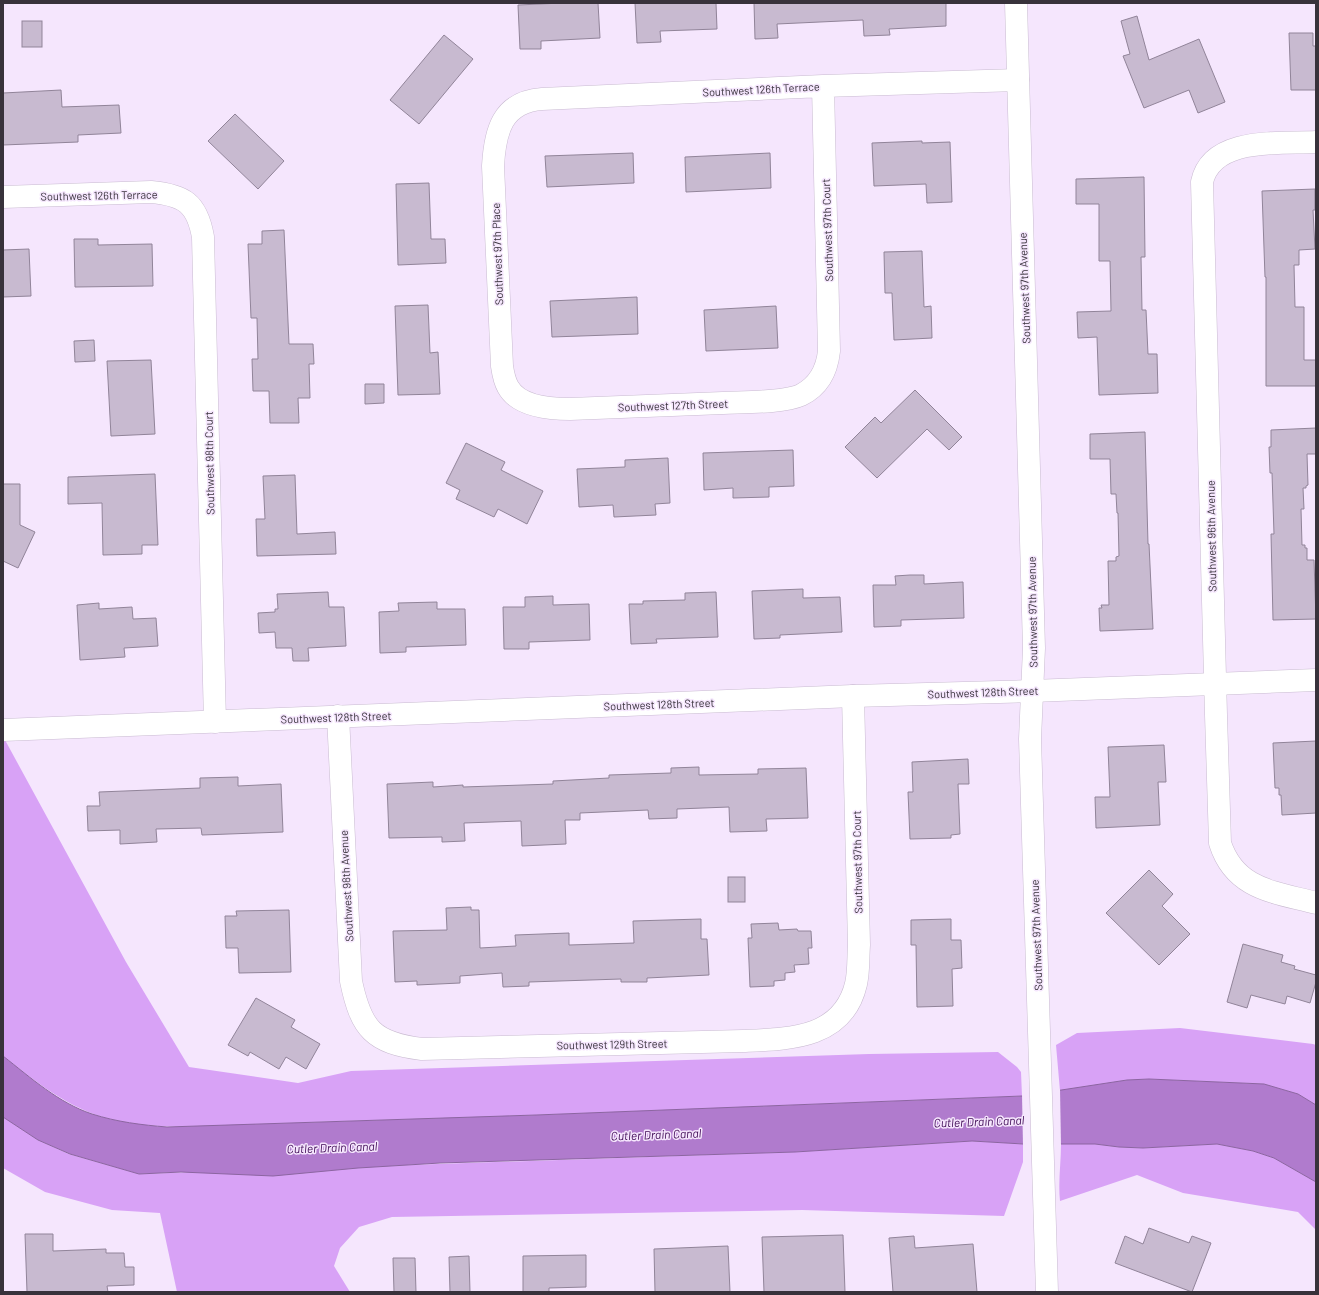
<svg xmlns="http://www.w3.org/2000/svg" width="1319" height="1295" viewBox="0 0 1319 1295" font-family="Barlow,sans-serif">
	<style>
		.green { fill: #d8a2f6 }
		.water { fill: #b07bcd; stroke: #8c65a1 }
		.pier { fill: #f5e6fd }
		.building { fill: #c8bad0; stroke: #918499 }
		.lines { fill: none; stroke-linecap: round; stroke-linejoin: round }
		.street-casing { stroke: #c9bbd1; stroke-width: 23 }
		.secondary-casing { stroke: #c9bbd1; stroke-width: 23 }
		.street { stroke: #fff; stroke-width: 22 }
		.secondary { stroke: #fff; stroke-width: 22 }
		.labels { text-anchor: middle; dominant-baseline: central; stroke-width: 3; stroke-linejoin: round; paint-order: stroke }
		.street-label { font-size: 11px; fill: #38323b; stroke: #f5e6fd }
		.water-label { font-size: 12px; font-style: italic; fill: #3e0854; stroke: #f5e6fd }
	</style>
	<rect width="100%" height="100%" fill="#f5e6fd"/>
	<g class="green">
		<path d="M 3,740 L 5,740 L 126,962 L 189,1067 L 298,1083 L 351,1071 L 869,1054 L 998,1052 L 1017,1067 L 1021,1072 L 1022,1096 C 808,1104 594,1114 380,1120 C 337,1121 294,1123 250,1125 C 204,1127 156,1130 110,1119 C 69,1109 36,1082 3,1056 Z"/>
		<path d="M 1180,1028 L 1313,1044 L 1316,1045 L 1316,1105 L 1298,1094 L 1264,1084 L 1149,1079 L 1127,1080 L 1060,1091 L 1056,1045 L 1077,1033 Z"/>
		<path d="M 3,1117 L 38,1140 L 69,1154 L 139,1174 L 795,1152 L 972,1141 L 1023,1144 L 1023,1162 L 1004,1216 L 802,1210 L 392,1217 L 359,1227 L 340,1248 L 334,1266 L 350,1292 L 177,1292 L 160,1213 L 112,1210 L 45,1192 L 3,1168 Z"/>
		<path d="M 1061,1144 L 1095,1144 L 1119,1147 L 1143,1148 L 1217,1144 L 1253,1151 L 1274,1158 L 1316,1182 L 1316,1230 L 1298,1212 L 1183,1193 L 1137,1175 L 1060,1201 C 1058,1182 1061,1163 1061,1144 Z"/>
	</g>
	<path class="water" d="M 3,1056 C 31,1078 59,1103 92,1114 C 117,1122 142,1125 167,1127 L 536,1115 L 1022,1096 L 1127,1080 L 1149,1079 L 1264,1084 L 1298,1094 L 1316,1105 L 1316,1182 L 1274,1158 L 1253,1151 L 1217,1144 L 1143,1148 L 1119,1147 L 1095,1144 L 1023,1144 L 972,1141 L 795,1152 L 440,1163 L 358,1168 L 273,1176 L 181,1172 L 139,1174 L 70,1154 L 38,1140 L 3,1117 Z"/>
	<path class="pier" d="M 1060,1089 L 1061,1146 L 1023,1146 L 1022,1094 Z"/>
	<g class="building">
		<path d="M 562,3 L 598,3 L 600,38 L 541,41 L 541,49 L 520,49 L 518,5 Z"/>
		<path d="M 635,3 L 716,3 L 717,29 L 660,31 L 661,42 L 637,43 Z"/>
		<path d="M 754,3 L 946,3 L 946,26 L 889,29 L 890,35 L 864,36 L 863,20 L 777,24 L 778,38 L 755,39 Z"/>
		<path d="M 1137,16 L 1149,60 L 1199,39 L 1225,102 L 1198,113 L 1189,90 L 1144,108 L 1123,56 L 1130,54 L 1121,21 Z"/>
		<rect x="22" y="21" width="20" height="26"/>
		<path d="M 1289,33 L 1313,33 L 1313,46 L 1316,46 L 1316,90 L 1291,90 Z"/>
		<path d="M 444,35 L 473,59 L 419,124 L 390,100 Z"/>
		<path d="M 61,90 L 62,107 L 119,105 L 121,133 L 78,135 L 78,142 L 3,145 L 3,93 Z"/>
		<path d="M 235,114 L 284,161 L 258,189 L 208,141 Z"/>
		<path d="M 922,141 L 922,143 L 950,142 L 952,202 L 927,203 L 926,184 L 874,186 L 872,143 Z"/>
		<path d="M 633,153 L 634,183 L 547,187 L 545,156 Z"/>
		<path d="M 770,153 L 771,188 L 686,192 L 685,157 Z"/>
		<path d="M 1144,177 L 1145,257 L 1141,257 L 1142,310 L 1146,310 L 1148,354 L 1157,354 L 1158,393 L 1099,395 L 1097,337 L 1078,338 L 1077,312 L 1111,311 L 1110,261 L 1099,261 L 1099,204 L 1076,204 L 1076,179 Z"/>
		<path d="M 429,183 L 431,239 L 445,239 L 446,263 L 398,265 L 396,184 Z"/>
		<path d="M 1315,189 L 1315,210 L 1313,210 L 1315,249 L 1299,250 L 1299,265 L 1294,265 L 1295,307 L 1304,307 L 1304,360 L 1316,360 L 1316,386 L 1266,386 L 1266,277 L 1265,277 L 1262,191 Z"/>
		<path d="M 284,230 L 289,344 L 313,344 L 314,364 L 309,364 L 310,398 L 298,398 L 299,423 L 270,423 L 269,391 L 253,391 L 252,359 L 258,359 L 257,318 L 251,318 L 248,244 L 262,244 L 262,231 Z"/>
		<path d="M 74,239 L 98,239 L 98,245 L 152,244 L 153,286 L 75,287 Z"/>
		<path d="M 29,249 L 31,296 L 3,297 L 3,250 Z"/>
		<path d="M 922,251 L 924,307 L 931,306 L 932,338 L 894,340 L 892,293 L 885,293 L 884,252 Z"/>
		<path d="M 637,297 L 638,334 L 552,337 L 550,301 Z"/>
		<path d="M 428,305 L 430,353 L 438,352 L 440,394 L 398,395 L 395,306 Z"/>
		<path d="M 776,306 L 778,348 L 706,351 L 704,310 Z"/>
		<path d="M 94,340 L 95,361 L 75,362 L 74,341 Z"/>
		<path d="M 151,360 L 155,434 L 111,436 L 107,361 Z"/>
		<path d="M 365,384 L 384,384 L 384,403 L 365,404 Z"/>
		<path d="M 915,390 L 962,437 L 949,450 L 927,429 L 877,478 L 845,447 L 875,417 L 881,423 Z"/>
		<path d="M 1316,428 L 1316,454 L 1307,454 L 1308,485 L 1306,486 L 1306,488 L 1303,488 L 1304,509 L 1301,509 L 1302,545 L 1305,545 L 1305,548 L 1307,548 L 1307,560 L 1314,560 L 1316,619 L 1273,620 L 1271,534 L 1274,534 L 1272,473 L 1270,473 L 1269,447 L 1271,447 L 1271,430 Z"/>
		<path d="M 1145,432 L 1148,544 L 1149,544 L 1153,629 L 1100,631 L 1099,608 L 1102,608 L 1101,605 L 1109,605 L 1108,561 L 1116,561 L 1116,557 L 1119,556 L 1118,513 L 1117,513 L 1116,494 L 1111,494 L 1110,459 L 1090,459 L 1090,434 Z"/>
		<path d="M 466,443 L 505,462 L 501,470 L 543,491 L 527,524 L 498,509 L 494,517 L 456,499 L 460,490 L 446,483 Z"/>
		<path d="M 793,450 L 794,486 L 769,487 L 769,497 L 733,498 L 733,488 L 704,490 L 703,453 Z"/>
		<path d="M 668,458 L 670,503 L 655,504 L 656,515 L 614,517 L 613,505 L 579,507 L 577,469 L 625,467 L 625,460 Z"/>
		<path d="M 155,474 L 158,545 L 142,545 L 142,554 L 103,555 L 102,503 L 68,504 L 68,477 Z"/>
		<path d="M 295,475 L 297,534 L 335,532 L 336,554 L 257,556 L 256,519 L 265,519 L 263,476 Z"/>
		<path d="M 3,484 L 20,484 L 20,525 L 35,532 L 18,568 L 3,561 Z"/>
		<path d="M 910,575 L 924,575 L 924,584 L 963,582 L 964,618 L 901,620 L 901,626 L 874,627 L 873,585 L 896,585 L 895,576 Z"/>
		<path d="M 803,589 L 803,598 L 840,597 L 842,632 L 780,635 L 780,638 L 754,639 L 752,591 Z"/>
		<path d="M 328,592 L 329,607 L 344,607 L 346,646 L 308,648 L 309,661 L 293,661 L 292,648 L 276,648 L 275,632 L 259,633 L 258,613 L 275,612 L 275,609 L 278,609 L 277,594 Z"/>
		<path d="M 716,592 L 718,637 L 656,639 L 657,643 L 631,644 L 629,604 L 643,604 L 643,601 L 685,600 L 685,593 Z"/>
		<path d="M 553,596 L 553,605 L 589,604 L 590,640 L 529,642 L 529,649 L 504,649 L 503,607 L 525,607 L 525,597 Z"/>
		<path d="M 437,602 L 437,609 L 465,609 L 466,645 L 406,647 L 406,652 L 380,653 L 379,612 L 399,611 L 398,603 Z"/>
		<path d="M 99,603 L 99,609 L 132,607 L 133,619 L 156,618 L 158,646 L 124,648 L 125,657 L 80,660 L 77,605 Z"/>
		<path d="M 1316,741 L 1316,813 L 1282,815 L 1281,795 L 1279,795 L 1279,788 L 1275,788 L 1273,743 Z"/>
		<path d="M 1164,745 L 1166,782 L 1158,782 L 1160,825 L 1096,828 L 1095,797 L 1110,797 L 1108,747 Z"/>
		<path d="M 968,759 L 969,784 L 958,784 L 960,834 L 951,835 L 951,838 L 910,839 L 908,792 L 913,792 L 912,762 Z"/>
		<path d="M 699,767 L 699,775 L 758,774 L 758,769 L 806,768 L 808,818 L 766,819 L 767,831 L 730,832 L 729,807 L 677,809 L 677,818 L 649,819 L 648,810 L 580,813 L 580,820 L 565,820 L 566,844 L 522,846 L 521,821 L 464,823 L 465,841 L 442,842 L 442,837 L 389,838 L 387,784 L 433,782 L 433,787 L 463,785 L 463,787 L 553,784 L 553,781 L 609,778 L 609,775 L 671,773 L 671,768 Z"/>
		<path d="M 238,777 L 238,786 L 281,784 L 283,832 L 202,835 L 201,828 L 156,829 L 157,842 L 120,844 L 120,830 L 88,831 L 87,806 L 100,806 L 99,792 L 200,788 L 200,778 Z"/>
		<path d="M 1149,870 L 1173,894 L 1162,906 L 1190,934 L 1159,965 L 1106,913 Z"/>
		<rect x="728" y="877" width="17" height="25"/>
		<path d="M 471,907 L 471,910 L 479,910 L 480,948 L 516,946 L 515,935 L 569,933 L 569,945 L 634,943 L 633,921 L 701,919 L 701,939 L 707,939 L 709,975 L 647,978 L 647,982 L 621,982 L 621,979 L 529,982 L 529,986 L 503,987 L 502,973 L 460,976 L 460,983 L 417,985 L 417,981 L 395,982 L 393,931 L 447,930 L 446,908 Z"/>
		<path d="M 289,910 L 291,972 L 239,973 L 238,948 L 226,948 L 225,916 L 237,916 L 236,911 Z"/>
		<path d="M 951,919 L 951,940 L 961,940 L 962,968 L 952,969 L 953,1006 L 917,1007 L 916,945 L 911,945 L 911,920 Z"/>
		<path d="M 778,923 L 779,930 L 797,929 L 798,931 L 811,931 L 812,948 L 808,948 L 809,964 L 794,965 L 795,972 L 785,973 L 785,980 L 774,981 L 774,986 L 750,987 L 748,938 L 752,938 L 751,924 Z"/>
		<path d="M 1243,944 L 1283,955 L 1281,962 L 1295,966 L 1294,969 L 1316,975 L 1316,982 L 1310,1003 L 1287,996 L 1285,1004 L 1251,995 L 1247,1008 L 1227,1002 Z"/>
		<path d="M 256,998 L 295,1020 L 291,1027 L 320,1044 L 306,1069 L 286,1057 L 279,1069 L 250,1052 L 248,1056 L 228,1045 Z"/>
		<path d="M 1149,1228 L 1189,1243 L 1192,1236 L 1211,1243 L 1192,1292 L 1115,1263 L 1125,1236 L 1143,1244 Z"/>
		<path d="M 25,1234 L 53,1234 L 53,1251 L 106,1249 L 106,1253 L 124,1253 L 125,1267 L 134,1267 L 134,1285 L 107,1286 L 108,1292 L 27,1292 Z"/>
		<path d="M 843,1235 L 845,1292 L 764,1292 L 762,1237 Z"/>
		<path d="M 914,1236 L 915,1248 L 973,1244 L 977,1292 L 893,1292 L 889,1238 Z"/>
		<path d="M 728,1246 L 730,1292 L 655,1292 L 654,1249 Z"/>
		<path d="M 586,1255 L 586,1287 L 549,1288 L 549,1292 L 523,1292 L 523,1256 Z"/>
		<path d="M 469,1256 L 470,1292 L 450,1292 L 449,1257 Z"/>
		<path d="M 393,1258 L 415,1258 L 416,1292 L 394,1292 Z"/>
	</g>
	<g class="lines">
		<defs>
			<g id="street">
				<path d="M 823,86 L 829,351 C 827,370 819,386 801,395 C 783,403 744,402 723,403 C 672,405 621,407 570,409 C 551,409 519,407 508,387 C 504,380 503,373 502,366 L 493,166 C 495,131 502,102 542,99 L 823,86 L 1018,80"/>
				<path d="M 1316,142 C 1280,144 1212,136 1202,182 L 1216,715 L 1220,843 C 1235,890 1275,892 1316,903"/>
				<path d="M 3,197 L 151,192 C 184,195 197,203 203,237 L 215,722"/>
				<path d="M 338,716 L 351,981 C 361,1029 373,1043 422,1049 L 743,1041 C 789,1039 843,1039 856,984 C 859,971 858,958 859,945 L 853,696"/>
				<path d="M 3,730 L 853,696 L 1032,691"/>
			</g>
			<g id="secondary">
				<path d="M 1016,3 L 1034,648 L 1030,739 L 1047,1292"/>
				<path d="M 1032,691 L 1316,680"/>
			</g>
		</defs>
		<use href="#street" class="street-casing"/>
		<use href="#secondary" class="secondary-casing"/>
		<use href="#street" class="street"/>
		<use href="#secondary" class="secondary"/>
	</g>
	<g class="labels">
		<g class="street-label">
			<text transform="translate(761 89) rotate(-3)">Southwest 126th Terrace</text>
			<text transform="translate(99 195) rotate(-1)">Southwest 126th Terrace</text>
			<text transform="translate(827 230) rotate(-92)">Southwest 97th Court</text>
			<text transform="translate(497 254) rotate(-92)">Southwest 97th Place</text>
			<text transform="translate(1024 288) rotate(-92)">Southwest 97th Avenue</text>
			<text transform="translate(673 405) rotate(-2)">Southwest 127th Street</text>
			<text transform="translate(209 463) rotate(-91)">Southwest 98th Court</text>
			<text transform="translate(1211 536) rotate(-91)">Southwest 96th Avenue</text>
			<text transform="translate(1032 612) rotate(-91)">Southwest 97th Avenue</text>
			<text transform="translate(983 692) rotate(-2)">Southwest 128th Street</text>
			<text transform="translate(659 704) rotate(-2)">Southwest 128th Street</text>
			<text transform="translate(336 717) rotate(-2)">Southwest 128th Street</text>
			<text transform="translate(857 862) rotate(-91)">Southwest 97th Court</text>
			<text transform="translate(346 886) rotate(-93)">Southwest 98th Avenue</text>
			<text transform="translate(1036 935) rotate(-92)">Southwest 97th Avenue</text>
			<text transform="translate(612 1044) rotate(-1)">Southwest 129th Street</text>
		</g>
		<g class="water-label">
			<text transform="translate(979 1121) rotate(-2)">Cutler Drain Canal</text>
			<text transform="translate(656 1134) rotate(-2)">Cutler Drain Canal</text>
			<text transform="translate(332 1147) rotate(-2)">Cutler Drain Canal</text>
		</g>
	</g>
	<rect width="1319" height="1295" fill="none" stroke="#38323b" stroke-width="8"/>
</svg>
